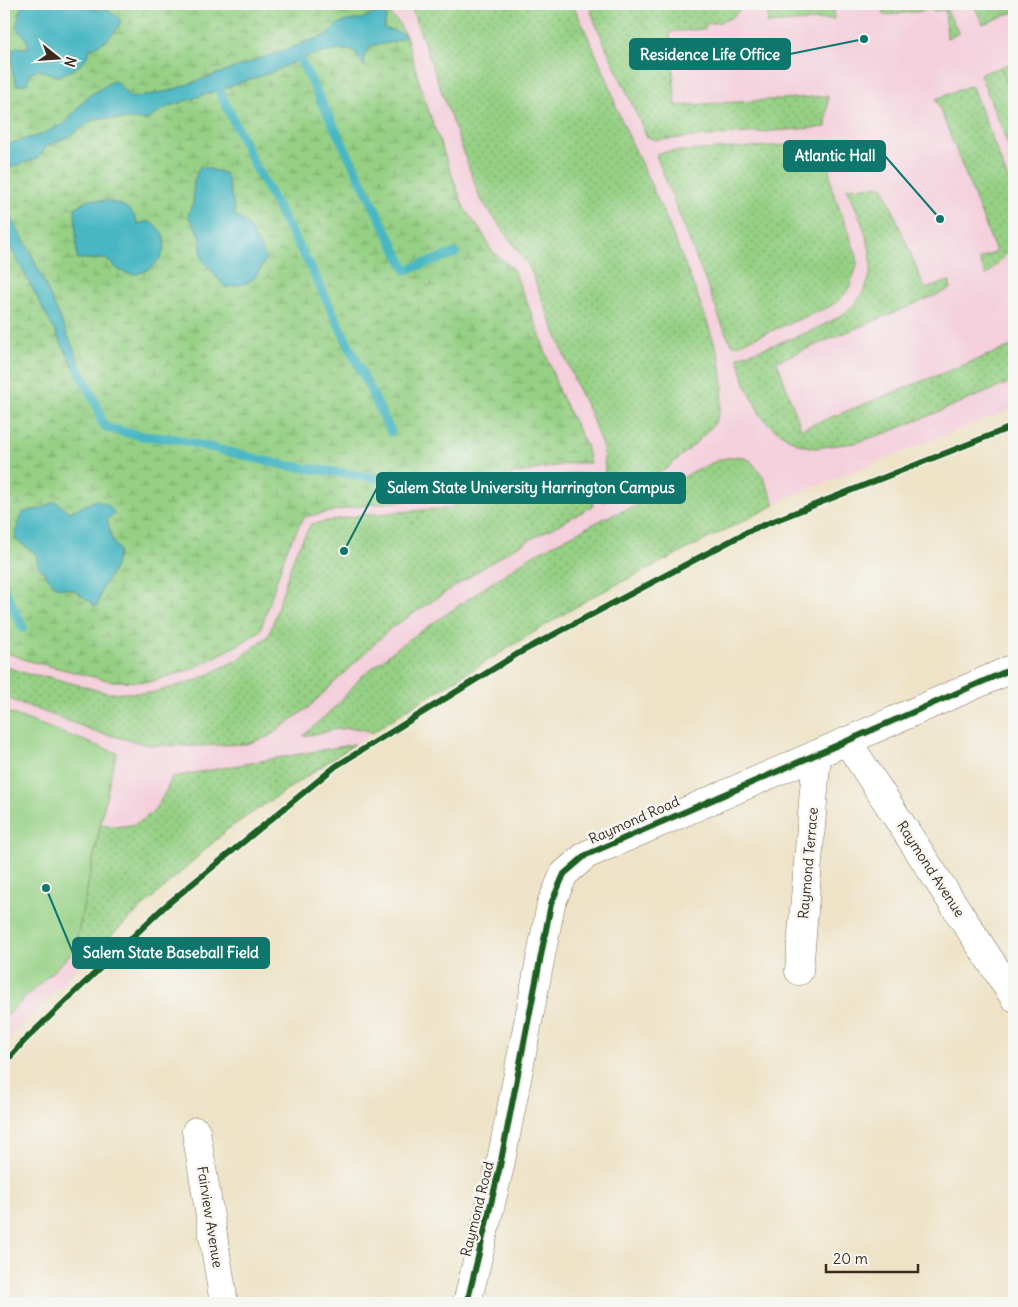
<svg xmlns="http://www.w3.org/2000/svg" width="1018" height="1307" viewBox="0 0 1018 1307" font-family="Delius,sans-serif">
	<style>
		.built { fill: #f4cfdc }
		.grass { fill: url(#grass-dots); stroke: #687d51 }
		.wetland { fill: url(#wetland-marsh); stroke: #687d51 }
		.garden { fill: url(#garden-furrows); stroke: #687d51 }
		.pitch { fill: #95d084; stroke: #687d51 }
		.water { fill: #49b7c3; stroke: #427070 }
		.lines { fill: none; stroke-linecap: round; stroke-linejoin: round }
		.stream { stroke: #49b7c3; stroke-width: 9 }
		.minor-casing { stroke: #7a6b59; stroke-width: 29 }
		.minor { stroke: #fff; stroke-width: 28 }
		.cycleway-casing { stroke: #f6f6f2; stroke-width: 9 }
		.cycleway { stroke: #1b5e20; stroke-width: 6 }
		.labels { text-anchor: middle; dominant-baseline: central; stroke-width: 5; stroke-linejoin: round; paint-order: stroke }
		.street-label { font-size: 14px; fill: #3b2a1e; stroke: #f6f6f2 }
		.leader { fill: none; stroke: #0f766e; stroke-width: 2 }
		.callout-dot { fill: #0f766e; stroke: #f6f6f2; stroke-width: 2 }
		.callout { fill: #0f766e; stroke: #0f766e; stroke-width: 2 }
		.callout-label { font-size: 15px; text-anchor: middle; font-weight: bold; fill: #fff }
	</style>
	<defs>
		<pattern id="grass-dots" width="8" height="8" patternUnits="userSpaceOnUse" patternTransform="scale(1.25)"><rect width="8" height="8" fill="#95d084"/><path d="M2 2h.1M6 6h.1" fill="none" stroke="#7ba96b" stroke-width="1.8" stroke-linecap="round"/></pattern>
		<pattern id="wetland-marsh" width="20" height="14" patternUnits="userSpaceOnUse" patternTransform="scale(1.25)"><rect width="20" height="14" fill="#95d084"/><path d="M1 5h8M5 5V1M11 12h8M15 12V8" fill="none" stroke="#7ba96b"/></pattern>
		<pattern id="garden-furrows" width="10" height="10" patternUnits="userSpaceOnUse" patternTransform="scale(1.25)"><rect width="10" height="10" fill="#95d084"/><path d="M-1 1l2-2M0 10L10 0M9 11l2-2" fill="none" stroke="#7ba96b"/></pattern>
	</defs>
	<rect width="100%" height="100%" fill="#f6f6f2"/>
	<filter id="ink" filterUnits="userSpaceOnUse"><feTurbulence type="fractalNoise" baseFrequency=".02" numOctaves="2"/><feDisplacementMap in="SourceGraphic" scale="10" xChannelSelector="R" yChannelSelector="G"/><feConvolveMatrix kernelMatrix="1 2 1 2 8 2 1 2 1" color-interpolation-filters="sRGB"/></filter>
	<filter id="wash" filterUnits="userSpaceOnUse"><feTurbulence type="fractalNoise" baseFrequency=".0096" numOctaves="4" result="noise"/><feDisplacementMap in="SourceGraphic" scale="20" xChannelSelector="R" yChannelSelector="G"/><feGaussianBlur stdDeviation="1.12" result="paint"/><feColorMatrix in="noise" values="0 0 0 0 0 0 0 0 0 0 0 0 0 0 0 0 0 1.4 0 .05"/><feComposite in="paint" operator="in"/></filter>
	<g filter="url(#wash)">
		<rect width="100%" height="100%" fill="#eee3c7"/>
		<path class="built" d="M 4,4 L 1014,4 L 1014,408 L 794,495 L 592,597 L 403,712 L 228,829 L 92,953 L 4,1045 Z"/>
		<g class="grass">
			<path d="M 410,4 L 573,4 L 609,83 L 617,110 L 666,218 L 695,289 L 720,358 L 723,387 L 720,409 L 715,423 L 694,445 L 666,469 L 642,481 L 630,484 L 623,490 L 602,502 L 605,471 L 603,449 L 590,413 L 577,387 L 529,266 L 480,198 Z"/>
			<path d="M 588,4 L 730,4 L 730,8 L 741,7 C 734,21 720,22 706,24 L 705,29 L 670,32 L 676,106 L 828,96 L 826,127 L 656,140 L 647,137 L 597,27 Z"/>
			<path d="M 808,4 L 833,4 L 834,19 L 768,24 L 767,6 Z"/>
			<path d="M 883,4 L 924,4 L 925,11 L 884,15 Z"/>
			<path d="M 933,4 L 944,4 L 959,33 L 947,38 L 945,10 L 933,11 Z"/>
			<path d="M 973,4 L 1014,4 L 1014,12 L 983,24 Z"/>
			<path d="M 1001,67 L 1014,104 L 1014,160 L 980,74 Z"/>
			<path d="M 969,86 L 972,87 L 1014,195 L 1014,246 L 986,276 L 979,259 L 996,252 L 936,99 Z"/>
			<path d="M 826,143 L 832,189 L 857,256 L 857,266 L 848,291 L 837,302 L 829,307 L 737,345 L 733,345 L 726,334 L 656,155 L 658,153 L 663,152 Z"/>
			<path d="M 883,186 L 925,289 L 949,281 L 951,289 L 777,361 L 801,429 L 1014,345 L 1014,381 L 889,432 L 855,443 L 814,448 L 801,445 L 788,438 L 773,428 L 761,416 L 745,384 L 738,357 C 768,346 831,328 853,306 C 864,295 872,277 871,261 C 869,236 857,210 847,188 Z"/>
			<path d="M 739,456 L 750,460 L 763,476 L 775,505 L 592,597 L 403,712 L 372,733 C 353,722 324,733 303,736 L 338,704 L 362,676 L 401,645 L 531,556 L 607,517 L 638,505 L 694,471 L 721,459 Z"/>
			<path d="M 573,474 L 596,475 L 593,506 L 509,551 L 391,628 L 309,707 L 268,737 L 247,744 L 195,746 L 150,745 L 100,733 L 4,697 L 4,666 L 28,674 L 49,677 L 108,693 L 151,693 L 197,680 L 239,659 L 269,635 L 295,553 L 311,524 L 362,515 L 450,508 L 464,500 L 510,485 Z"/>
			<path d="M 355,744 L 228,829 L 92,953 L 74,951 L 101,824 C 108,825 117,827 125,826 C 151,823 163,799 172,777 Z"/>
		</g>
		<path class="wetland" d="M 4,4 L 380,4 L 398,22 L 406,36 L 425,101 L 464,208 L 483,234 L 491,250 L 513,269 L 537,327 L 559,392 L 586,445 L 590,463 L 571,463 L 503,476 L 448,496 L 359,506 L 304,517 L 287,549 L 260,631 L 238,645 L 192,669 L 149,682 L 110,681 L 29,661 L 4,652 Z"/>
		<path class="garden" d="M 1014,62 L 1014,104 L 1001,67 Z"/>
		<path class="pitch" d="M 4,711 L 117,753 L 112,769 L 74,951 L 4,1018 Z"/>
		<g class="water">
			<path d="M 22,4 L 94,4 L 94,10 L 107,9 L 121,20 C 116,36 104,42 90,49 C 85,66 73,70 58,76 L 39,70 L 30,73 L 27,84 L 17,85 L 12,70 L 13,48 L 29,47 L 25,37 L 16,28 Z"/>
			<path d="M 389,6 L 384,28 L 404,34 L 406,36 L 394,42 L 371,46 L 364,57 L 365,67 L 353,50 L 339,50 L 308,56 L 270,73 L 167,107 L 147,120 L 96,118 L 70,136 L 47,146 L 38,158 L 4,170 L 4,145 L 37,136 L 64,124 L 87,97 L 114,80 L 131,98 L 169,91 L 327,35 C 342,16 347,24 367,17 C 375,14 381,9 389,6 Z"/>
			<path d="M 200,166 L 226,174 L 236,216 L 248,225 L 266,258 C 254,283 252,282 226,288 L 202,259 L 200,235 L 188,216 L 193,203 L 194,181 Z"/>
			<path d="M 88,199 C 110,202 129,200 138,224 C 141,223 146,221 150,222 C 153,223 157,226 159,229 C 178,250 145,285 121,271 C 116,269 111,263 106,259 L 77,259 L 75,208 Z"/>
			<path d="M 4,205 L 31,253 L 79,361 L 77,373 L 4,235 Z"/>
			<path d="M 97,500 L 108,505 L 115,514 L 107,519 L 112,539 L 119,551 L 114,569 L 102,588 L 97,607 L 74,590 L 56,587 L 38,566 L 36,554 L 15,539 L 18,524 L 23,512 L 43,508 L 55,501 L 69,512 Z"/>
		</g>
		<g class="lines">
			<g class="stream">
				<path d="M 300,59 L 406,270 L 455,253"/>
				<path d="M 219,90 L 256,168 L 311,268 L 391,432"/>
				<path d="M 78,368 L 100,412 L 101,421 L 107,428 L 142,436 L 176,439 L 283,465 L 438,486"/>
				<path d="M 4,589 L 23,628"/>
			</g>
		</g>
	</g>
	<g filter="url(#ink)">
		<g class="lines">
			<defs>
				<g id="minor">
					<path d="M 847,741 L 1014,997"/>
					<path d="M 799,971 L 817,754"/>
					<path d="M 196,1131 L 224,1303"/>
					<path d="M 467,1303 L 500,1166 L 551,904 L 564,874 L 586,855 L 1014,668"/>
				</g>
			</defs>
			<use href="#minor" class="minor-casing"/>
			<use href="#minor" class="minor"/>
			<defs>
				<g id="cycleway">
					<path d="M 4,1064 L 25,1040 L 164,907 L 336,766 L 519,653 L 751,530 L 1014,426"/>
					<path d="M 467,1303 L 500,1166 L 551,904 L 564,874 L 586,855 L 1014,668"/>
				</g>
			</defs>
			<use href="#cycleway" class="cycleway-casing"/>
			<use href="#cycleway" class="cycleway"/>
		</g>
	</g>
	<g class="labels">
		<g class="street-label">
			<text transform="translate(634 820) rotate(-24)">Raymond Road</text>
			<text transform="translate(808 863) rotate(-85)">Raymond Terrace</text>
			<text transform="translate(931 869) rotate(57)">Raymond Avenue</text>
			<text transform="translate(477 1209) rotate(-76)">Raymond Road</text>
			<text transform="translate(210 1217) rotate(81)">Fairview Avenue</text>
		</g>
	</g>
	<path class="leader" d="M864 39L790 54M940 219L885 156M344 551L377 488M46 888L73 953"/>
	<g class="callout-dot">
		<circle cx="864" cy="39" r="5"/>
		<circle cx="940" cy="219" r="5"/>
		<circle cx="344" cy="551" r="5"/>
		<circle cx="46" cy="888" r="5"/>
	</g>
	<g class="callout">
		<rect x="630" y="39" width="160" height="30" rx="5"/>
		<rect x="784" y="141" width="101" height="30" rx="5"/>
		<rect x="377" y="473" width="308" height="30" rx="5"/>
		<rect x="73" y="938" width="196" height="30" rx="5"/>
	</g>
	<g class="callout-label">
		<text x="710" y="60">Residence Life Office</text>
		<text x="835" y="161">Atlantic Hall</text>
		<text x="531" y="493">Salem State University Harrington Campus</text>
		<text x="171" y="958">Salem State Baseball Field</text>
	</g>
	<rect width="1018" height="1307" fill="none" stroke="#f6f6f2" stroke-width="20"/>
	<g transform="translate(58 58) rotate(107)" stroke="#f6f6f2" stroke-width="4" paint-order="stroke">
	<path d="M0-4L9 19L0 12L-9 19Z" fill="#3b2a1e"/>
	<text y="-8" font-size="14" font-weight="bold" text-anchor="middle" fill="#3b2a1e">N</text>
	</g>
	<path d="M826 1264v8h92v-8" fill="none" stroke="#3b2a1e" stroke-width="2.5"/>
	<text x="833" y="1264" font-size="15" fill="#3b2a1e" stroke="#f6f6f2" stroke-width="4" paint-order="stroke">20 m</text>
</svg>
